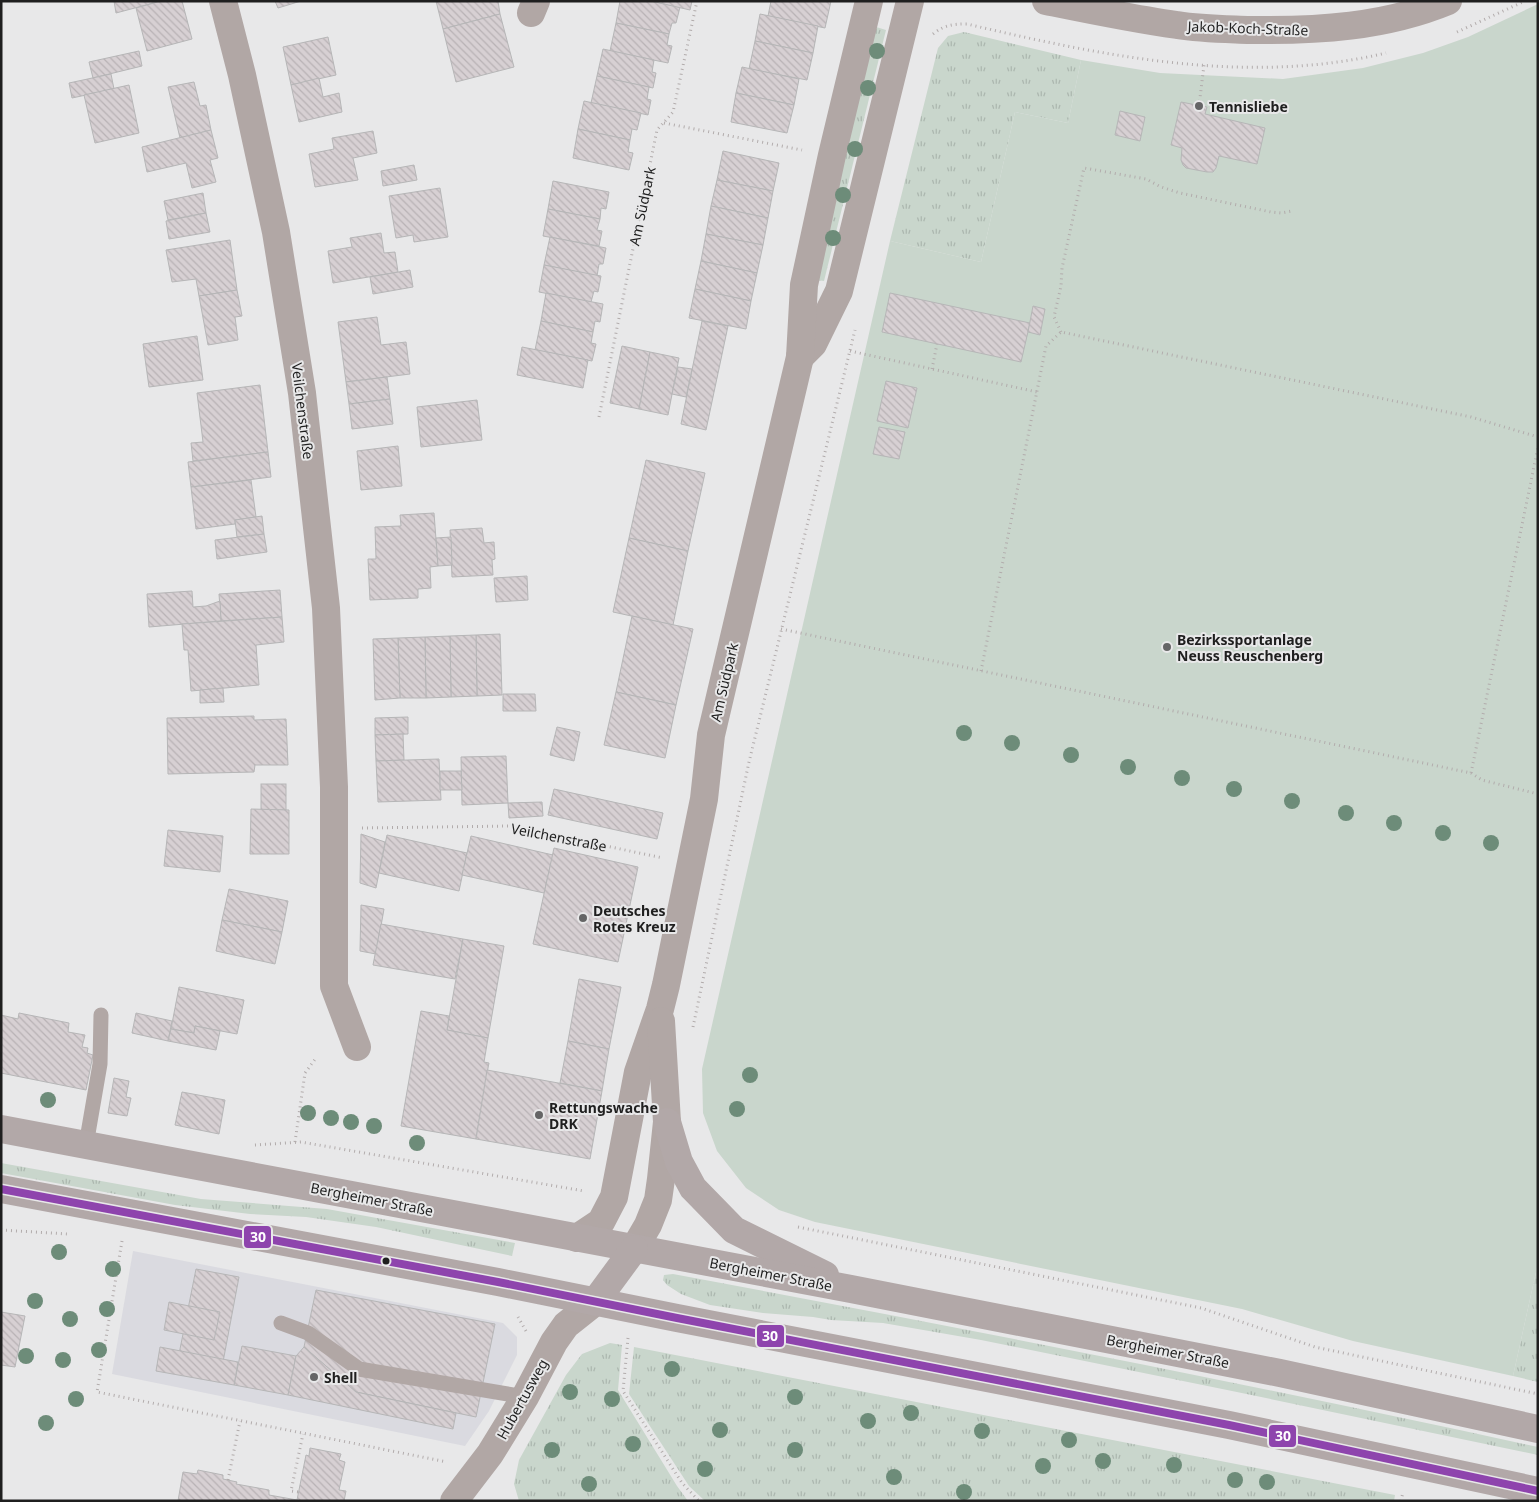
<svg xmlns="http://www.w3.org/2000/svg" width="1539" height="1502" viewBox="0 0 1539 1502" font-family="'Noto Sans',sans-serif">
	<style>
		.built { fill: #dadae0 }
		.grass { fill: url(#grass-tufts) }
		.garden { fill: #c9d6cc }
		.building { fill: url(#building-back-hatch); stroke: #b6b6b7 }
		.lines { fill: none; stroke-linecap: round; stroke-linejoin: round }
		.path { stroke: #b2acac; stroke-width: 3; stroke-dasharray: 1 4; stroke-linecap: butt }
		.service { stroke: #b1a7a5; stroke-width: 15 }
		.minor { stroke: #b1a7a5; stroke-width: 28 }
		.primary { stroke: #b2a8a8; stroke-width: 28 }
		.bus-1-casing { stroke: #e8e8e9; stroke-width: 11 }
		.bus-1 { stroke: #8e44ad; stroke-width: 8 }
		.tree { fill: #6d8c79 }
		.poi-dot { fill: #656566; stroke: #e8e8e9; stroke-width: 2 }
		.bus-dot { fill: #1f1f1f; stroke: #e8e8e9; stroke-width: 2 }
		.labels { text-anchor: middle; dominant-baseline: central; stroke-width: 4; stroke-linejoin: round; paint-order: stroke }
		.street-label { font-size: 14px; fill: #1f1f1f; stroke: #e8e8e9 }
		.poi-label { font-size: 14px; font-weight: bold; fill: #1f1f1f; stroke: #e8e8e9; text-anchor: start }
		.line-badge { stroke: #e8e8e9; stroke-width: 2 }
		.badge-label { font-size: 14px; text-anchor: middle; font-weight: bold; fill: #fff }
	</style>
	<defs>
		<pattern id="grass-tufts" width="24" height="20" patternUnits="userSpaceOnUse" patternTransform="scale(1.25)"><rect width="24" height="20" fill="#c9d6cc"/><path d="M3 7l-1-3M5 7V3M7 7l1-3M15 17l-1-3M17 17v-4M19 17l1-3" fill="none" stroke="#acb7af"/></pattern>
		<pattern id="building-back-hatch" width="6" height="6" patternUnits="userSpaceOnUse" patternTransform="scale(1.25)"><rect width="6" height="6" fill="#d7d0d3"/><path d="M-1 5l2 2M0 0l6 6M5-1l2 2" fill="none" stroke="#b8b2b5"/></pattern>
	</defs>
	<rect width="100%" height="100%" fill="#e8e8e9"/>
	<path class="built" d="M 133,1251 L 503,1323 L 517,1337 L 517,1355 L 489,1411 L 465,1446 L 112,1374 Z"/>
	<g class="grass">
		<path d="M 873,26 L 886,30 L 824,281 L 816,280 Z"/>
		<path d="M 964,32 L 1081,60 L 1068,123 L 1015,112 L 981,262 L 890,241 L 938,48 L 948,36 Z"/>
		<path d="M 1,1163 L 201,1199 L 327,1209 L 515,1243 L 512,1256 L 376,1227 L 306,1217 L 250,1214 L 175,1205 L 1,1173 Z"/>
		<path d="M 1538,1263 L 1538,1382 L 1513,1376 Z"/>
		<path d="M 673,1274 C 962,1328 1250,1384 1538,1447 L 1538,1455 L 1232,1391 L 981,1340 L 883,1323 L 831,1320 L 813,1317 L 763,1313 L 710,1305 L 681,1294 L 667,1285 L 663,1280 L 664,1275 Z"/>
		<path d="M 610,1343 L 622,1345 L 618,1390 L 677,1486 L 688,1501 L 519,1501 L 514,1484 L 519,1460 L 566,1375 L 582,1354 Z"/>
		<path d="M 634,1347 L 1395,1495 L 1394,1501 L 705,1501 L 689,1486 L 629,1394 Z"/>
	</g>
	<path class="garden" d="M 1538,4 L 1538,1263 L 1513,1376 L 1353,1341 L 1242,1309 L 815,1222 L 779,1210 L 746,1188 L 717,1151 L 703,1113 L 702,1069 L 890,241 L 981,262 L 1015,112 L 1068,123 L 1081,60 L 1160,73 L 1283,79 L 1363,68 L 1423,53 L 1468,37 Z"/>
	<g class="building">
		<path d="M 114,1 L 161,1 L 116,13 Z"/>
		<path d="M 161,1 L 182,1 L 192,39 L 147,51 L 136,8 Z"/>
		<path d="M 275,1 L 301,1 L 278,8 Z"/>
		<path d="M 436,1 L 498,1 L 500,14 L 443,29 Z"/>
		<path d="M 620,1 L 651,1 L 680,7 L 676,23 L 672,23 L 669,34 L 616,23 Z"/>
		<path d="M 651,1 L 692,1 L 690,10 Z"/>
		<path d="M 771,1 L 831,1 L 825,28 L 768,16 Z"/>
		<path d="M 500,14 L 514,67 L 456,82 L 443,29 Z"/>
		<path d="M 760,14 L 818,26 L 813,53 L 755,41 Z"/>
		<path d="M 616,23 L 669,34 L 667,45 L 672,46 L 668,63 L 610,51 Z"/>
		<path d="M 328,37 L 336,75 L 291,85 L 283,47 Z"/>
		<path d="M 755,41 L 813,53 L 807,80 L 749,69 Z"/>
		<path d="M 603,49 L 654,60 L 652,72 L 656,73 L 653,88 L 597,76 Z"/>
		<path d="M 139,51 L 142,66 L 93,78 L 89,62 Z"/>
		<path d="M 742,67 L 799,79 L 794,105 L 736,93 Z"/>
		<path d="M 111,74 L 114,89 L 72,98 L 69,83 Z"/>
		<path d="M 597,76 L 649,87 L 647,99 L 651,100 L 648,115 L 591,103 Z"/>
		<path d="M 319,78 L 323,97 L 339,93 L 342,112 L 299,122 L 291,85 Z"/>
		<path d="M 194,82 L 200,106 L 206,105 L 211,130 L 180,138 L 168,87 Z"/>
		<path d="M 129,85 L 139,133 L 95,143 L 84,95 Z"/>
		<path d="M 736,93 L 794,105 L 787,133 L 731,122 Z"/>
		<path d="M 584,101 L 641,113 L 637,130 L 632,129 L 630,140 L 578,129 Z"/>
		<path d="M 1181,102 L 1207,107 L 1205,114 L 1265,128 L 1257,164 L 1219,156 L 1216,168 L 1213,172 L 1207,172 L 1186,168 L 1183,165 L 1181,160 L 1182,148 L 1171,145 Z"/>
		<path d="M 1120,111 L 1145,117 L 1140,141 L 1115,135 Z"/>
		<path d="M 578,129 L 630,140 L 628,152 L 633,153 L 629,170 L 573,158 Z"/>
		<path d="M 211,130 L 218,158 L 210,160 L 216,182 L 192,188 L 186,163 L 147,172 L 142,147 Z"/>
		<path d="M 373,131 L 377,153 L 353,158 L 358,180 L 315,187 L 309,154 L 334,149 L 332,138 Z"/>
		<path d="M 723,151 L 779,163 L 773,191 L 717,180 Z"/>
		<path d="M 414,165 L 417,180 L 383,186 L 381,171 Z"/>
		<path d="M 717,180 L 773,191 L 768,218 L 711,206 Z"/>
		<path d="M 553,181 L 609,192 L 606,209 L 601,208 L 600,219 L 548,209 Z"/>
		<path d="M 440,188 L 448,237 L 414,242 L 413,235 L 396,238 L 389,196 Z"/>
		<path d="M 203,193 L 206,213 L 168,220 L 164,201 Z"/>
		<path d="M 711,206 L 768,218 L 763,245 L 706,234 Z"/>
		<path d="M 548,209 L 600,219 L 597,230 L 602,231 L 599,246 L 543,236 Z"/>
		<path d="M 206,213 L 210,232 L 169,239 L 166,221 Z"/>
		<path d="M 381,233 L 384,253 L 395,252 L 398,272 L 333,283 L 328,251 L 352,247 L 350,238 Z"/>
		<path d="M 706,234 L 763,245 L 757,273 L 701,261 Z"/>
		<path d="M 550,237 L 606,248 L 603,264 L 599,264 L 597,276 L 544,265 Z"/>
		<path d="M 230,240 L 237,290 L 199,296 L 196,279 L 172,282 L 166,250 Z"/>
		<path d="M 701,261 L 757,273 L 751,301 L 695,289 Z"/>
		<path d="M 544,265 L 601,276 L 598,292 L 594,291 L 591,302 L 539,292 Z"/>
		<path d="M 410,270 L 413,287 L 373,294 L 370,277 Z"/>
		<path d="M 695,289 L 751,301 L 746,329 L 689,318 Z"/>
		<path d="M 237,290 L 242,316 L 235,317 L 238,340 L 208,345 L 199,296 Z"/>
		<path d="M 546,293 L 603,304 L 600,322 L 595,321 L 593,332 L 541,321 Z"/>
		<path d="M 890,293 L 1030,323 L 1021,362 L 882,332 Z"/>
		<path d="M 1033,306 L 1045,309 L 1040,335 L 1028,332 Z"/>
		<path d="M 377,317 L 381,345 L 406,342 L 410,374 L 346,382 L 338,322 Z"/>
		<path d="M 541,321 L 593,332 L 591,343 L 596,344 L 592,361 L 535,350 Z"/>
		<path d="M 702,321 L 728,326 L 706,430 L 681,424 Z"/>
		<path d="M 197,336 L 203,380 L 149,387 L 143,344 Z"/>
		<path d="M 622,346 L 650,352 L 639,409 L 610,403 Z"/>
		<path d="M 522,347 L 588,360 L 583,388 L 517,375 Z"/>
		<path d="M 650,352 L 679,358 L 668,415 L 639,409 Z"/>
		<path d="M 678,367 L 692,369 L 686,397 L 672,394 Z"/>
		<path d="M 387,377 L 390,399 L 349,404 L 346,382 Z"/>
		<path d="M 886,381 L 917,388 L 908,428 L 877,421 Z"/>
		<path d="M 260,385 L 268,452 L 193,461 L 191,443 L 203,442 L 197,393 Z"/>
		<path d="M 390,399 L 393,424 L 352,429 L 349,404 Z"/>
		<path d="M 477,400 L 482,440 L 421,447 L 417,407 Z"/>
		<path d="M 879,427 L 905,432 L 899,459 L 873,454 Z"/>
		<path d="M 398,446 L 402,486 L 361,490 L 357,451 Z"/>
		<path d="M 268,452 L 271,477 L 191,487 L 188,462 Z"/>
		<path d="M 646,460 L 705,473 L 688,551 L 629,538 Z"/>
		<path d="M 251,480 L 256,517 L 235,520 L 235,524 L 196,529 L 191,487 Z"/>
		<path d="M 434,513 L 438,566 L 430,567 L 431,588 L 418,589 L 418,598 L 370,600 L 368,559 L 376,559 L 375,527 L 401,526 L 400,515 Z"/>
		<path d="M 262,516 L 264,534 L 237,537 L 235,520 Z"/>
		<path d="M 482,528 L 484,543 L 494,542 L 495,559 L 492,560 L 493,575 L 452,577 L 450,530 Z"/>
		<path d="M 264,534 L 267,552 L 217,559 L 215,540 Z"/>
		<path d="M 451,537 L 452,565 L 438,566 L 436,538 Z"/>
		<path d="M 629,538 L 688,551 L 673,625 L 613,612 Z"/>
		<path d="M 527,576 L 528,600 L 496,602 L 494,578 Z"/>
		<path d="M 280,590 L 282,617 L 221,621 L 219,594 Z"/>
		<path d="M 192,591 L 193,607 L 206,606 L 220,601 L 221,621 L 149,627 L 147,594 Z"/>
		<path d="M 632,616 L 693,629 L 676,705 L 616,692 Z"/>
		<path d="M 282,617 L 284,642 L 256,645 L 259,685 L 191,691 L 188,650 L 184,650 L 182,624 Z"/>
		<path d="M 500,634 L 502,695 L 477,696 L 476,635 Z"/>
		<path d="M 476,635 L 477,696 L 451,697 L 450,636 Z"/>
		<path d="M 450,636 L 451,697 L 426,698 L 425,637 Z"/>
		<path d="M 425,637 L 426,698 L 400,698 L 398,638 Z"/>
		<path d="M 398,638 L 400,698 L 375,700 L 373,639 Z"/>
		<path d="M 223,688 L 224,702 L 200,703 L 200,690 Z"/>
		<path d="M 616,692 L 676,705 L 665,758 L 604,745 Z"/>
		<path d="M 503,694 L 535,694 L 536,711 L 503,711 Z"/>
		<path d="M 254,716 L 254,720 L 286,719 L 288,765 L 255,765 L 254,772 L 168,774 L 167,718 Z"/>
		<path d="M 408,717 L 408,734 L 375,735 L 375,718 Z"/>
		<path d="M 557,727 L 580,732 L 574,761 L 550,755 Z"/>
		<path d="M 403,734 L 404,760 L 376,761 L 375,735 Z"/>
		<path d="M 506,756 L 508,803 L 462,805 L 461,757 Z"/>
		<path d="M 439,759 L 441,800 L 378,802 L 376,761 Z"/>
		<path d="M 440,771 L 461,771 L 462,790 L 440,790 Z"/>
		<rect x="261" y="784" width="25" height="26"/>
		<path d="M 554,789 L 663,813 L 657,839 L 548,815 Z"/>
		<path d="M 542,802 L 543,816 L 509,818 L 508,803 Z"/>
		<path d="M 251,809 L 289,810 L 289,854 L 250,854 Z"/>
		<path d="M 168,830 L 223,836 L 220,872 L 164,866 Z"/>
		<path d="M 361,834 L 385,842 L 376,888 L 360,883 Z"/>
		<path d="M 387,835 L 467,853 L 459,891 L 379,873 Z"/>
		<path d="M 471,836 L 553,855 L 544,893 L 462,875 Z"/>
		<path d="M 554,848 L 638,867 L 618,962 L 533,944 Z"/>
		<path d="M 229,889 L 288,901 L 282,932 L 222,920 Z"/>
		<path d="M 361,905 L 384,909 L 376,954 L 360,951 Z"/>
		<path d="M 222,920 L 282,932 L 275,964 L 216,951 Z"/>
		<path d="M 381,924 L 463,939 L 455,979 L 373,965 Z"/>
		<path d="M 463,939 L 504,946 L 488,1038 L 447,1030 Z"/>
		<path d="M 579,979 L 621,987 L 609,1049 L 568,1041 Z"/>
		<path d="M 179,987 L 244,1000 L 237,1034 L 195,1026 L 194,1033 L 171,1029 Z"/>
		<path d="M 421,1011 L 449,1016 L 447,1030 L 488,1038 L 484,1062 L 489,1063 L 488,1068 L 476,1139 L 401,1126 Z"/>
		<path d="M 19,1013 L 69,1023 L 68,1032 L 85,1035 L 82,1047 L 88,1048 L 87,1053 L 93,1055 L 86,1090 L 1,1073 L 1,1015 L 18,1019 Z"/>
		<path d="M 136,1013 L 172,1021 L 168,1041 L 132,1033 Z"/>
		<path d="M 195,1026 L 220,1031 L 216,1050 L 168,1041 L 171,1029 L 194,1033 Z"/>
		<path d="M 568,1041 L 609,1049 L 602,1091 L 560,1083 Z"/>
		<path d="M 487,1070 L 602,1091 L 590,1159 L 476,1139 Z"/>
		<path d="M 114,1078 L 129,1081 L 126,1097 L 131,1098 L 127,1116 L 108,1113 Z"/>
		<path d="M 182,1092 L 225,1100 L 219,1134 L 175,1125 Z"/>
		<path d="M 196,1269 L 239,1277 L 223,1362 L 179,1354 Z"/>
		<path d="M 316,1290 L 495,1324 L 476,1417 L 356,1392 L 304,1347 Z"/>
		<path d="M 169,1302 L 220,1312 L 214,1340 L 164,1330 Z"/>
		<path d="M 1,1312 L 25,1316 L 15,1367 L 1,1365 Z"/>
		<path d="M 242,1346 L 296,1356 L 288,1395 L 234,1385 Z"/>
		<path d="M 160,1347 L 238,1362 L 234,1385 L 156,1371 Z"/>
		<path d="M 304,1347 L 356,1392 L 456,1413 L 453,1429 L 288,1395 L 296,1356 Z"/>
		<path d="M 310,1448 L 341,1454 L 339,1460 L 345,1462 L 339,1490 L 346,1491 L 344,1501 L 178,1501 L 183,1472 L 197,1474 L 198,1470 L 223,1475 L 223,1479 L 237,1482 L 236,1484 L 269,1490 L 269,1495 L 297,1500 L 306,1455 L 309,1456 Z"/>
	</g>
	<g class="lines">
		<g class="path">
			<path d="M 1457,32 L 1525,1"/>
			<path d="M 933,34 C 944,25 953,24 967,24 C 1103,56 1247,86 1386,53"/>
			<path d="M 1199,106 L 1204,65"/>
			<path d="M 664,123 L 802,150"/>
			<path d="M 1061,332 L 1054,317 L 1061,286 L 1062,268 L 1084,168 L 1146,179 L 1161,187 L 1180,193 L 1271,212 L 1281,213 L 1292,211"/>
			<path d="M 850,351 L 1037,392"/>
			<path d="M 932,369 L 937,344"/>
			<path d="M 599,417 L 657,130 L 673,112 L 697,1"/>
			<path d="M 781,629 L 1471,773 L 1538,447"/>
			<path d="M 981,671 L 1046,346 L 1061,332 L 1471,417 L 1538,437"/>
			<path d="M 1471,773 L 1482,780 L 1538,794"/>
			<path d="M 362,828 L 511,826 L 663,858"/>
			<path d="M 693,1027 L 749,762 L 855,330"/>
			<path d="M 295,1142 L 305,1073 L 316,1058"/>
			<path d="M 255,1145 L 301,1142 L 584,1191"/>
			<path d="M 798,1227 L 1201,1308 L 1315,1347 L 1538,1394"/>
			<path d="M 1,1230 L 68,1234"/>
			<path d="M 122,1241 L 97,1392 L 447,1462"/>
			<path d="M 518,1317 L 526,1331"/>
			<path d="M 628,1338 L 623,1391 L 682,1483 L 699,1501"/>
			<path d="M 228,1480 L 240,1421"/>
			<path d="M 298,1492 L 291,1491 L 303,1434"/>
			<path d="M 1401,1501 L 1403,1492"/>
		</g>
		<g class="service">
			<path d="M 86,1145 L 100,1064 L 101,1015"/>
			<path d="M 281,1323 L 308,1333 L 359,1369 L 525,1397"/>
		</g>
		<g class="minor">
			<path d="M 223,1 L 242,75 L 276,232 L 302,393 L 326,608 L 334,787 L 334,986 L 357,1047"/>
			<path d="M 1046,1 C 1090,10 1133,19 1177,25 C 1201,29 1225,29 1250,30 C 1317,31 1385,27 1448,1"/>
			<path d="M 531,13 L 536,1"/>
			<path d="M 800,357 L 813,344 L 839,291 L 910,1"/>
			<path d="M 577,1238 L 601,1222 L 614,1197 L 638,1072 L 660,1009 L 666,985 L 704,799 L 711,735 L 800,357 L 804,285 L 832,155 L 869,1"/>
			<path d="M 634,1249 L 648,1225 L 658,1200 L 661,1179 L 667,1122 L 661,1021"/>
			<path d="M 454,1501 L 490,1454 L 525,1397 L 554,1342 L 566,1325 L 595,1302"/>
		</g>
		<g class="primary">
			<path d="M 667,1122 L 679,1162 L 693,1188 L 734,1230 L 825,1275"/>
			<path d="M 1,1129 L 851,1289 L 1280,1373 L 1538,1429"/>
			<path d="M 1,1189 L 498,1282 L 677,1318 L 1229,1425 L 1538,1491"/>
			<path d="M 595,1302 L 634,1249"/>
		</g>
		<defs>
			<path id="bus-1" d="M 1,1189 L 498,1282 L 677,1318 L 1229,1425 L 1538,1491"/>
		</defs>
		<use href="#bus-1" class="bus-1-casing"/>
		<use href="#bus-1" class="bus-1"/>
	</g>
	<g class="tree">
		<circle cx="877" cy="51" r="8"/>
		<circle cx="868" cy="88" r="8"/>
		<circle cx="855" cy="149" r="8"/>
		<circle cx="843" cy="195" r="8"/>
		<circle cx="833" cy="238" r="8"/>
		<circle cx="964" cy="733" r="8"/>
		<circle cx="1012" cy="743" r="8"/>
		<circle cx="1071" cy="755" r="8"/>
		<circle cx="1128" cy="767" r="8"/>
		<circle cx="1182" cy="778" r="8"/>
		<circle cx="1234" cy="789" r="8"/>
		<circle cx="1292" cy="801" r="8"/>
		<circle cx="1346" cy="813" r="8"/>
		<circle cx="1394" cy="823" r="8"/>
		<circle cx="1443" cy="833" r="8"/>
		<circle cx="1491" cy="843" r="8"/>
		<circle cx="750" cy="1075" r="8"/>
		<circle cx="48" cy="1100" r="8"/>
		<circle cx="737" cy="1109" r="8"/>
		<circle cx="308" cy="1113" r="8"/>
		<circle cx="331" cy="1118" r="8"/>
		<circle cx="351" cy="1122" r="8"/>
		<circle cx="374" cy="1126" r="8"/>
		<circle cx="417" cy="1143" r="8"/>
		<circle cx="59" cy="1252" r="8"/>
		<circle cx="113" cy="1269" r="8"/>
		<circle cx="35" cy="1301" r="8"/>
		<circle cx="107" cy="1309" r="8"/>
		<circle cx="70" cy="1319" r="8"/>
		<circle cx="99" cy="1350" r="8"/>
		<circle cx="26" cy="1356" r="8"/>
		<circle cx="63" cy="1360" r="8"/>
		<circle cx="672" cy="1369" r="8"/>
		<circle cx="570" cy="1392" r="8"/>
		<circle cx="795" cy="1397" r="8"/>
		<circle cx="76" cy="1399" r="8"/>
		<circle cx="612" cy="1399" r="8"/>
		<circle cx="911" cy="1413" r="8"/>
		<circle cx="868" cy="1421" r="8"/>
		<circle cx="46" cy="1423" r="8"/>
		<circle cx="720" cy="1430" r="8"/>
		<circle cx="982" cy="1431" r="8"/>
		<circle cx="1069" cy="1440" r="8"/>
		<circle cx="633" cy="1444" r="8"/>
		<circle cx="552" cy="1450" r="8"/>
		<circle cx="795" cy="1450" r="8"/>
		<circle cx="1103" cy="1461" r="8"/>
		<circle cx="1174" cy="1465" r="8"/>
		<circle cx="1043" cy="1466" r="8"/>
		<circle cx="705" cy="1469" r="8"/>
		<circle cx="894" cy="1477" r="8"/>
		<circle cx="1235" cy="1480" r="8"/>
		<circle cx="1267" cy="1482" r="8"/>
		<circle cx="589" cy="1484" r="8"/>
		<circle cx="964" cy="1492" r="8"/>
	</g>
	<g class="poi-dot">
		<circle cx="1199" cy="106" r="5"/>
		<circle cx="1167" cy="647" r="5"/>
		<circle cx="583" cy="918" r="5"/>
		<circle cx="539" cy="1115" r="5"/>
		<circle cx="314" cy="1377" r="5"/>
	</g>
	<circle class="bus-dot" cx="386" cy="1261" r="4.5"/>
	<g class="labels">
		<g class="street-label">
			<text transform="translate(1248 28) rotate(2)">Jakob-Koch-Straße</text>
			<text transform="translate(642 206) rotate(-78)">Am Südpark</text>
			<text transform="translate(303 411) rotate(83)">Veilchenstraße</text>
			<text transform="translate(724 682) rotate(-77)">Am Südpark</text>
			<text transform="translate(559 837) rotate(11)">Veilchenstraße</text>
			<text transform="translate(372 1199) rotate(11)">Bergheimer Straße</text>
			<text transform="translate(771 1274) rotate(11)">Bergheimer Straße</text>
			<text transform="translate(1168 1351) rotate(11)">Bergheimer Straße</text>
			<text transform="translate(522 1399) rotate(-61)">Hubertusweg</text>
		</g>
		<g class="poi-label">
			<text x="1209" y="106">Tennisliebe</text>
			<text x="1177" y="639">Bezirkssportanlage<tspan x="1177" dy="16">Neuss Reuschenberg</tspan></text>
			<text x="593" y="910">Deutsches<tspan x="593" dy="16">Rotes Kreuz</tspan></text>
			<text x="549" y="1107">Rettungswache<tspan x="549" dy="16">DRK</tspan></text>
			<text x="324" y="1377">Shell</text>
		</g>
	</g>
	<g class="line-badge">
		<rect x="243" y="1225" width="29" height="24" rx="5" fill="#8e44ad"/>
		<rect x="756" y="1324" width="29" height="24" rx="5" fill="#8e44ad"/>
		<rect x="1268" y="1424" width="29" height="24" rx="5" fill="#8e44ad"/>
	</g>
	<g class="badge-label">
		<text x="258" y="1242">30</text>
		<text x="770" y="1341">30</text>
		<text x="1283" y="1441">30</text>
	</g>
	<rect width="1539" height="1502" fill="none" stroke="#1f1f1f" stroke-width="5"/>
</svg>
